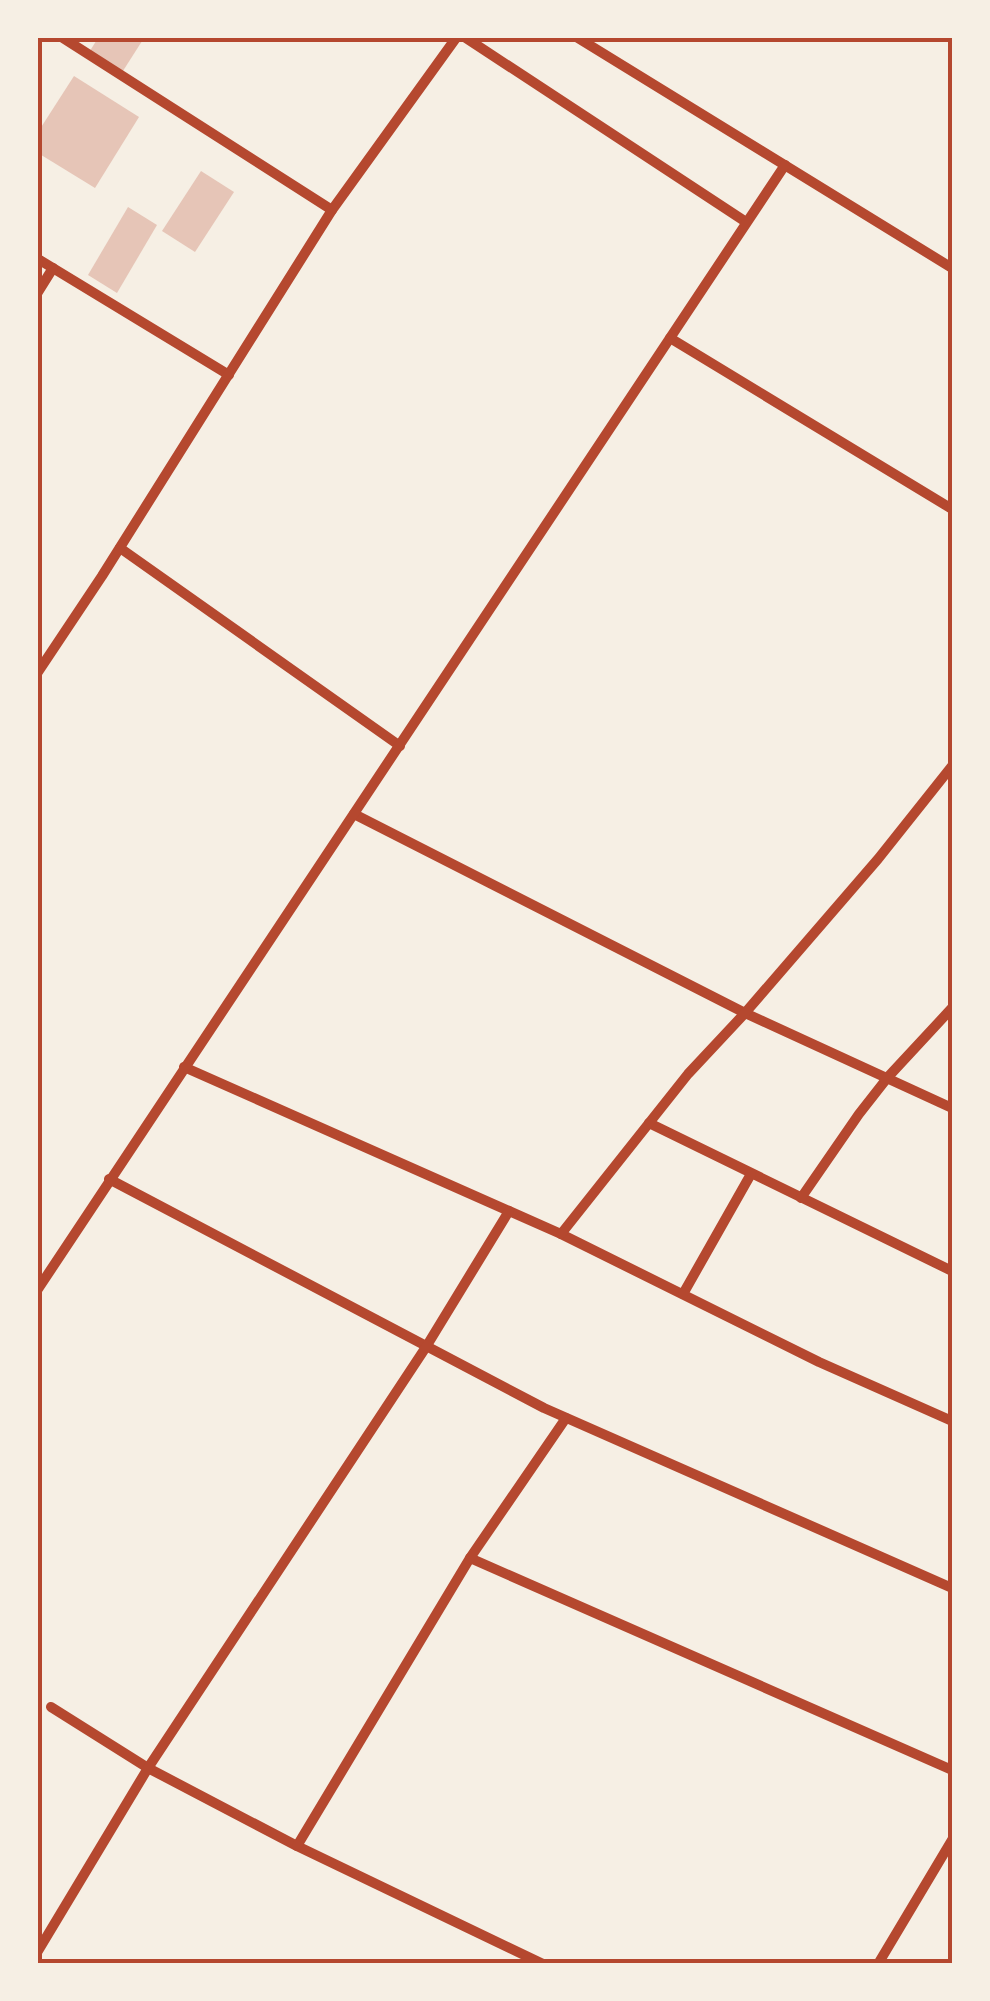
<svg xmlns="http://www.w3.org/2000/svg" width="990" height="2001" viewBox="0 0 990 2001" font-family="'Roboto Condensed',sans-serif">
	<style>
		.building { fill: #e6c5b7 }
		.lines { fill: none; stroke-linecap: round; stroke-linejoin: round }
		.minor { stroke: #b5482f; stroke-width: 10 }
		.neatline { fill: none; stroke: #b5482f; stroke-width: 4 }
	</style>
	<rect width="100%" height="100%" fill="#f6efe4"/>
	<g class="building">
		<path d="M 98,38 L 144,38 L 121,74 L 88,54 Z"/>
		<path d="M 74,76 L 139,117 L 95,188 L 38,153 L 38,132 Z"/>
		<path d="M 201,171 L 234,192 L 195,252 L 162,231 Z"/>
		<path d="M 128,207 L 157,225 L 117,293 L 88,275 Z"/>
	</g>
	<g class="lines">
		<g class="minor">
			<path d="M 63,38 L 332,210"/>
			<path d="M 466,38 L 746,222"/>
			<path d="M 578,38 L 952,268"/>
			<path d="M 38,259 L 229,375"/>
			<path d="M 38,292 L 53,268"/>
			<path d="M 670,338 L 952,509"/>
			<path d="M 120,548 L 400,746"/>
			<path d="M 38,672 L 102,576 L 332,210 L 456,38"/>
			<path d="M 354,814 L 745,1013 L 952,1108"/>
			<path d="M 184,1067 L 561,1234 L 819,1362 L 952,1421"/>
			<path d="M 649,1123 L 952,1271"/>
			<path d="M 109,1179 L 544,1408 L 952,1588"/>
			<path d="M 801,1198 L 859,1114 L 888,1077 L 952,1008"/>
			<path d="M 561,1234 L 688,1074 L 745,1013 L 878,859 L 952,766"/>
			<path d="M 38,1289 L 785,165"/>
			<path d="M 683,1294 L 751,1174"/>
			<path d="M 470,1558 L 952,1770"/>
			<path d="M 51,1707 L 148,1768 L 297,1846 L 543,1964"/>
			<path d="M 297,1846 L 470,1558 L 566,1418"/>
			<path d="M 38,1951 L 148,1768 L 426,1347 L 509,1211"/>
			<path d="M 878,1964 L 952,1840"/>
		</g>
	</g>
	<rect width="990" height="2001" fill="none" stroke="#f6efe4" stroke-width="80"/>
	<rect x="40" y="40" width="910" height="1921" class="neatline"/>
</svg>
